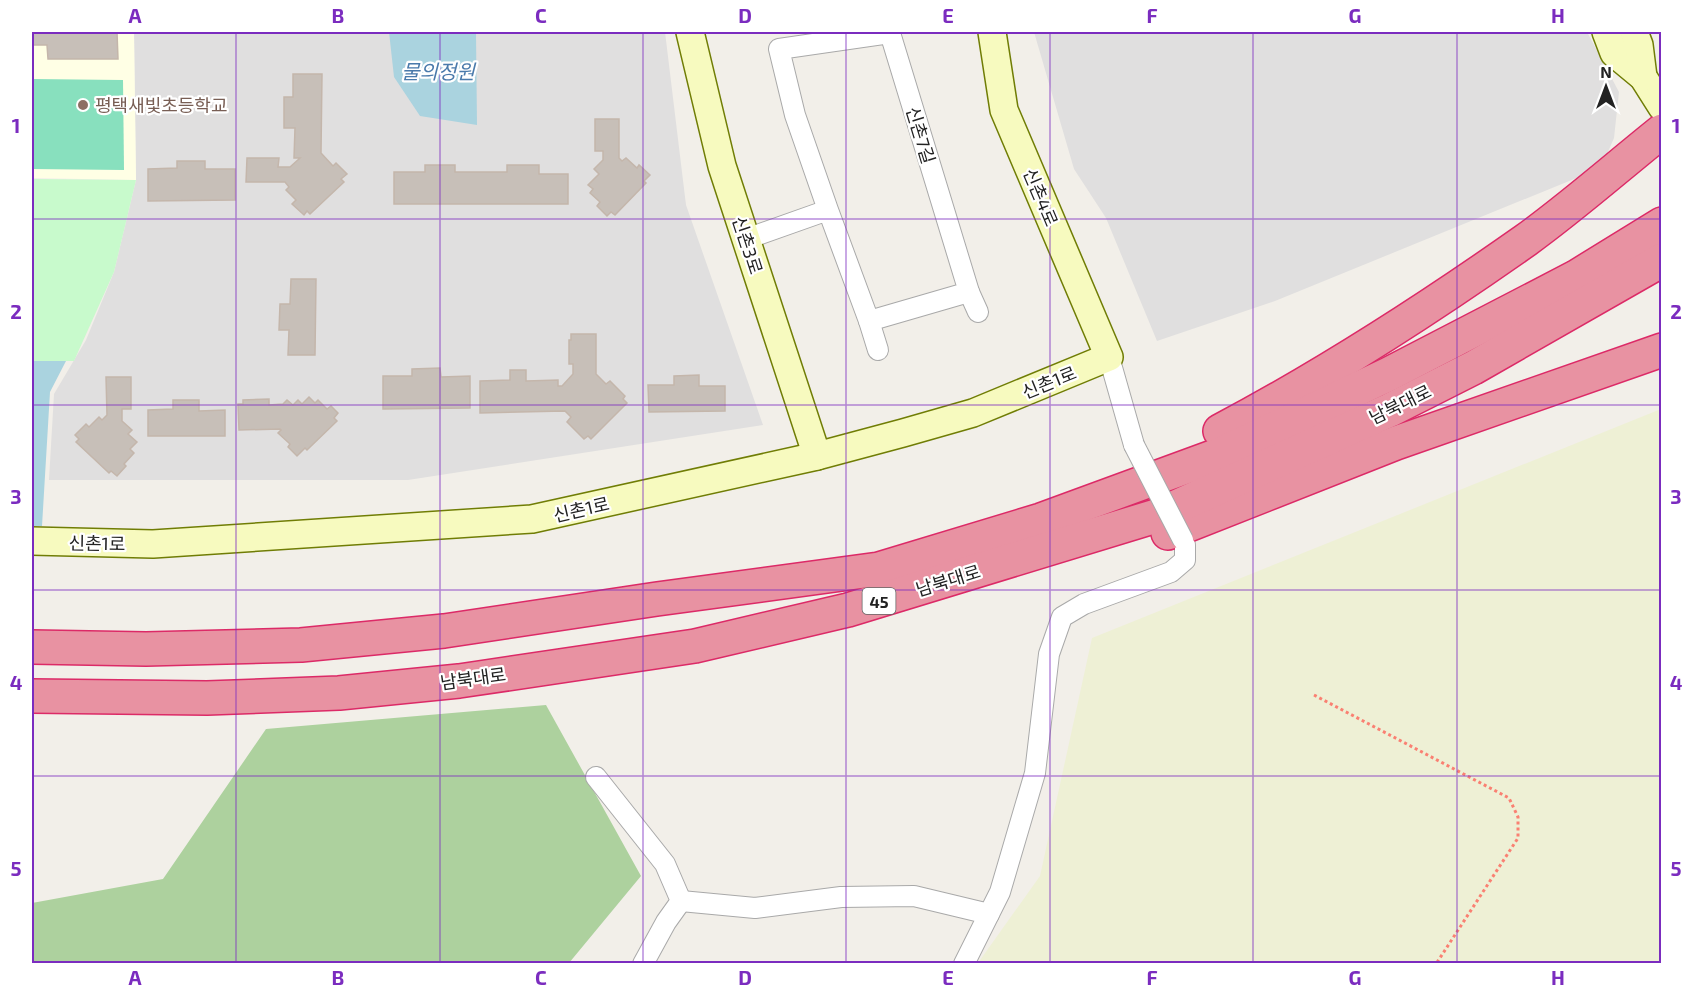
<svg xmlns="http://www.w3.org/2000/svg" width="1693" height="995" viewBox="0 0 1693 995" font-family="'Exo 2','Noto Sans KR',sans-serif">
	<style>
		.residential { fill: #e0dfdf }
		.education { fill: #ffffe5 }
		.farmland { fill: #eef0d5 }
		.forest { fill: #add19e }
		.park { fill: #c8facc }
		.pitch { fill: #88e0be }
		.water { fill: #aad3df }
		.building { fill: #c7bfb8; stroke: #c4b6ab; stroke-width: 1.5 }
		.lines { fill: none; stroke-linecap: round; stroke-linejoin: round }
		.street-casing { stroke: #a9a9a9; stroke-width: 22 }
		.secondary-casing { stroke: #707d05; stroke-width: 30 }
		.highway-casing { stroke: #dc2a67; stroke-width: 36 }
		.path { stroke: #fa8072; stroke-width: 3; stroke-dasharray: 3 3; stroke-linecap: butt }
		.street { stroke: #fff; stroke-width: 20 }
		.secondary { stroke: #f7fabf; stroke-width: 27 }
		.highway { stroke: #e892a2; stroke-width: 33 }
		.street-bridge-casing { stroke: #a9a9a9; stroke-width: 22; stroke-linecap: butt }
		.street-bridge { stroke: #fff; stroke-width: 20 }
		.grid { fill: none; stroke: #7b2cbf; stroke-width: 1.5; stroke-opacity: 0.55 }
		.education-dot { fill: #8d6e63; stroke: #fff; stroke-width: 2 }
		.labels { text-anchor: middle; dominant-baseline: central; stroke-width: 4.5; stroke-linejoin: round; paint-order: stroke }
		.shield { fill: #fff; stroke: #646464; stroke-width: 1.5 }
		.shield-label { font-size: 16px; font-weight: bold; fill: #222 }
		.education-label { font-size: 18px; fill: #785e54; stroke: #fff; text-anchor: start }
		.street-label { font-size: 18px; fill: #222; stroke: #fff }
		.water-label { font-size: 20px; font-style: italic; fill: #4a7aab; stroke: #fff }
		.neatline { fill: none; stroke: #7b2cbf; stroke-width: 2 }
		.grid-label { font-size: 20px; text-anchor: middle; font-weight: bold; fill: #7b2cbf }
	</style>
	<rect width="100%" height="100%" fill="#f2efe9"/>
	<g class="residential">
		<path d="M 134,32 L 665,32 L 686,205 L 763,425 L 408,480 L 49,480 L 54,394 L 86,340 L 114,272 L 136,180 Z"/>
		<path d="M 1034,32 L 1587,32 L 1619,92 L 1614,138 L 1601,168 L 1275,301 L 1157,341 L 1106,218 L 1074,169 Z"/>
	</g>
	<path class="education" d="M 32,32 L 134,32 L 136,180 L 32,178 Z"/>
	<path class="farmland" d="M 1661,409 L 1661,963 L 978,963 L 1040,876 L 1092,638 Z"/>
	<path class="forest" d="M 546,705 L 641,876 L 569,963 L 32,964 L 32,903 L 163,879 L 266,729 Z"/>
	<path class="park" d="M 32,179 L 136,180 L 114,272 L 74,361 L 32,361 Z"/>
	<path class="pitch" d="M 32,79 L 123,80 L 124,170 L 32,169 Z"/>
	<g class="water">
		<path d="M 389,32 L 476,32 L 477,125 L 420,116 L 394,77 Z"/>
		<path d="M 32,361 L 66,361 L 50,392 L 42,526 L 32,526 Z"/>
	</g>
	<g class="building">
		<path d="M 32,32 L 117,32 L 118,59 L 48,59 L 47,45 L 32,45 Z"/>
		<path d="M 293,74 L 322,74 L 321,153 L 333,166 L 336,163 L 347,174 L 341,179 L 344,182 L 310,214 L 307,211 L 304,215 L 292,204 L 296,200 L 286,190 L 289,187 L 285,182 L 246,182 L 247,158 L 279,158 L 278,167 L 290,167 L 300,158 L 294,158 L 295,128 L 284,128 L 284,97 L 293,97 Z"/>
		<path d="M 595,119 L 619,119 L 619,158 L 622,161 L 626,158 L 637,168 L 639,165 L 650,175 L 644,181 L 646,183 L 615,215 L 611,212 L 607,216 L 597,206 L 600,202 L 590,193 L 593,189 L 588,185 L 599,174 L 594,169 L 603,160 L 603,151 L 595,151 Z"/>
		<path d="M 177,161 L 205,161 L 205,169 L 235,169 L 235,200 L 148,201 L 148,169 L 177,168 Z"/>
		<path d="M 425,165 L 455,165 L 455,172 L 507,172 L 507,165 L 539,165 L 539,174 L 568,174 L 568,204 L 394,204 L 394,172 L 425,172 Z"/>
		<path d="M 291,279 L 316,279 L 315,355 L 288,355 L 289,330 L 279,330 L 280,304 L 290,304 Z"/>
		<path d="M 571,334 L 596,334 L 596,374 L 606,384 L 610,381 L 625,396 L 623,399 L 627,403 L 591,439 L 588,436 L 584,439 L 567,422 L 571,417 L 565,411 L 480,413 L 480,381 L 510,380 L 510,370 L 526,370 L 526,381 L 558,380 L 558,386 L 562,386 L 573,374 L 573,364 L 569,364 L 569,340 L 571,340 Z"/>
		<path d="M 440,368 L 441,377 L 470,376 L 470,408 L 383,409 L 383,376 L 412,376 L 412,369 Z"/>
		<path d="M 699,375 L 699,386 L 725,386 L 725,411 L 649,412 L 648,385 L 674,385 L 674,376 Z"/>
		<path d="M 106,377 L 131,377 L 131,409 L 122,409 L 122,421 L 132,430 L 128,434 L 137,442 L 130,449 L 134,453 L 124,464 L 126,466 L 117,476 L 111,471 L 109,473 L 76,442 L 79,439 L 75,435 L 86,424 L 89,427 L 99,417 L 102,420 L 107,415 Z"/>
		<path d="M 309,397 L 315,403 L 318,400 L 327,409 L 331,406 L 338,413 L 334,418 L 337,421 L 307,450 L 305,448 L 297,456 L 288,447 L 290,444 L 278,433 L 281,430 L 280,429 L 239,430 L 238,404 L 243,404 L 243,400 L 269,399 L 269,405 L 283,404 L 287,400 L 293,405 L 298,400 L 302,404 Z"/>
		<path d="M 173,400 L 199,400 L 199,411 L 225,410 L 225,436 L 148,436 L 148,410 L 173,409 Z"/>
	</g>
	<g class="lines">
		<defs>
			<g id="street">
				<path d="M 746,239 L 828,210 L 795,115 L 779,49 L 890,33 L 969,292 L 869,321 L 828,210"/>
				<path d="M 969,292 L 978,312"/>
				<path d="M 869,321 L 878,350"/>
				<path d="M 1109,357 L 1134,445"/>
				<path d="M 596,777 L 665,864 L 681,901 L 666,922 L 643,964"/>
				<path d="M 681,901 L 755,908 L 841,897 L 914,896 L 989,914"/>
				<path d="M 964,964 L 1000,892 L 1035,773 L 1049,654 L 1062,617 L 1084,604 L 1171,572 L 1185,560 L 1185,545 L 1183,540"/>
			</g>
			<g id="secondary">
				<path d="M 690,32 L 722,166 L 817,456"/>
				<path d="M 1606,32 L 1614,53 L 1643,77 L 1662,107"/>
				<path d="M 1634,32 L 1639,45 L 1643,77"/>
				<path d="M 32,541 L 153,544 L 532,519 L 817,456 L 903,433 L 973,413 L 1109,357 L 1004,110 L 992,32"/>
			</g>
			<g id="highway">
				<path d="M 1220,431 C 1326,375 1428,309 1526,240 C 1573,206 1617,167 1662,131"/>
				<path d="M 1168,533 L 1396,443 L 1662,350"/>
				<path d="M 32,647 L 146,649 L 301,645 L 444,631 L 657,599 L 879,569 L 1041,520 L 1221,454 L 1389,374 L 1576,277 L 1662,224"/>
				<path d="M 32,696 L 207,698 L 339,693 L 459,681 L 695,646 L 848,610 L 1156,516 L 1390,410 L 1473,368 L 1662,260"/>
			</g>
		</defs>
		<use href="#street" class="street-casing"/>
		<use href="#secondary" class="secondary-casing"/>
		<use href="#highway" class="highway-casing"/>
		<path class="path" d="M 1314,695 L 1509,798 L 1518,817 L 1518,838 L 1436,964"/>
		<use href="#street" class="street"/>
		<use href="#secondary" class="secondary"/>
		<use href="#highway" class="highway"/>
		<defs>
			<path id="street-bridge" d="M 1134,445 L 1183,540"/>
		</defs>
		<use href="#street-bridge" class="street-bridge-casing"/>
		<use href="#street-bridge" class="street-bridge"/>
	</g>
	<path class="grid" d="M 236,32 L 236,964M 440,32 L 440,964M 643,32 L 643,964M 846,32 L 846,964M 1050,32 L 1050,964M 1253,32 L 1253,964M 1457,32 L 1457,964M 32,219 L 1662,219M 32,405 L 1662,405M 32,590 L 1662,590M 32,776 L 1662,776"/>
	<circle class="education-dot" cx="83" cy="105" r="6"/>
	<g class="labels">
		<rect class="shield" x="862.5" y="588" width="33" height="26" rx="4.5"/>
		<g class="shield-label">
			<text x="879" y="601">45</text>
		</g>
		<g class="education-label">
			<text x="95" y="105">평택새빛초등학교</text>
		</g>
		<g class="street-label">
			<text transform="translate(921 135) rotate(73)">신촌7길</text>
			<text transform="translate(1041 197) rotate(67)">신촌4로</text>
			<text transform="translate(748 245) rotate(72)">신촌3로</text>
			<text transform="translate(1049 382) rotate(-22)">신촌1로</text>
			<text transform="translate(1400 404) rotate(-26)">남북대로</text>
			<text transform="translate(581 509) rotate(-13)">신촌1로</text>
			<text transform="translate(97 543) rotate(1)">신촌1로</text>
			<text transform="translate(948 580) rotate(-17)">남북대로</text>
			<text transform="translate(473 678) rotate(-8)">남북대로</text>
		</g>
		<g class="water-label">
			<text x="438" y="71">물의정원</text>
		</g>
	</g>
	<rect width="1693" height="995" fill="none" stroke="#ffffff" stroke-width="66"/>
	<g transform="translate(1606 87)" stroke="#ffffff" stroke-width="4.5" paint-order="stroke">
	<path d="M0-4.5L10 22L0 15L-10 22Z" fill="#222222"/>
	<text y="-9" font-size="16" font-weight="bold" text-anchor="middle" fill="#222222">N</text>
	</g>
	<rect x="33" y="33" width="1627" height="929" class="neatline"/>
	<g class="grid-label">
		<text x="135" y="23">A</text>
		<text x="338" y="23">B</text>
		<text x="541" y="23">C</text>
		<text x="745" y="23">D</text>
		<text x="948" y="23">E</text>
		<text x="1152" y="23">F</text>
		<text x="1355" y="23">G</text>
		<text x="1558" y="23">H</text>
		<text x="16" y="133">1</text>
		<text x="1676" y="133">1</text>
		<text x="16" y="319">2</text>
		<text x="1676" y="319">2</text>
		<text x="16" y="504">3</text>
		<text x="1676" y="504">3</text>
		<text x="16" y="690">4</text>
		<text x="1676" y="690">4</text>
		<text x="16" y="876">5</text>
		<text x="1676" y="876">5</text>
		<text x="135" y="985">A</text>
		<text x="338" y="985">B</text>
		<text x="541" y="985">C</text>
		<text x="745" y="985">D</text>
		<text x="948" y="985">E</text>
		<text x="1152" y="985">F</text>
		<text x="1355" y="985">G</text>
		<text x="1558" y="985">H</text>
	</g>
</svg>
